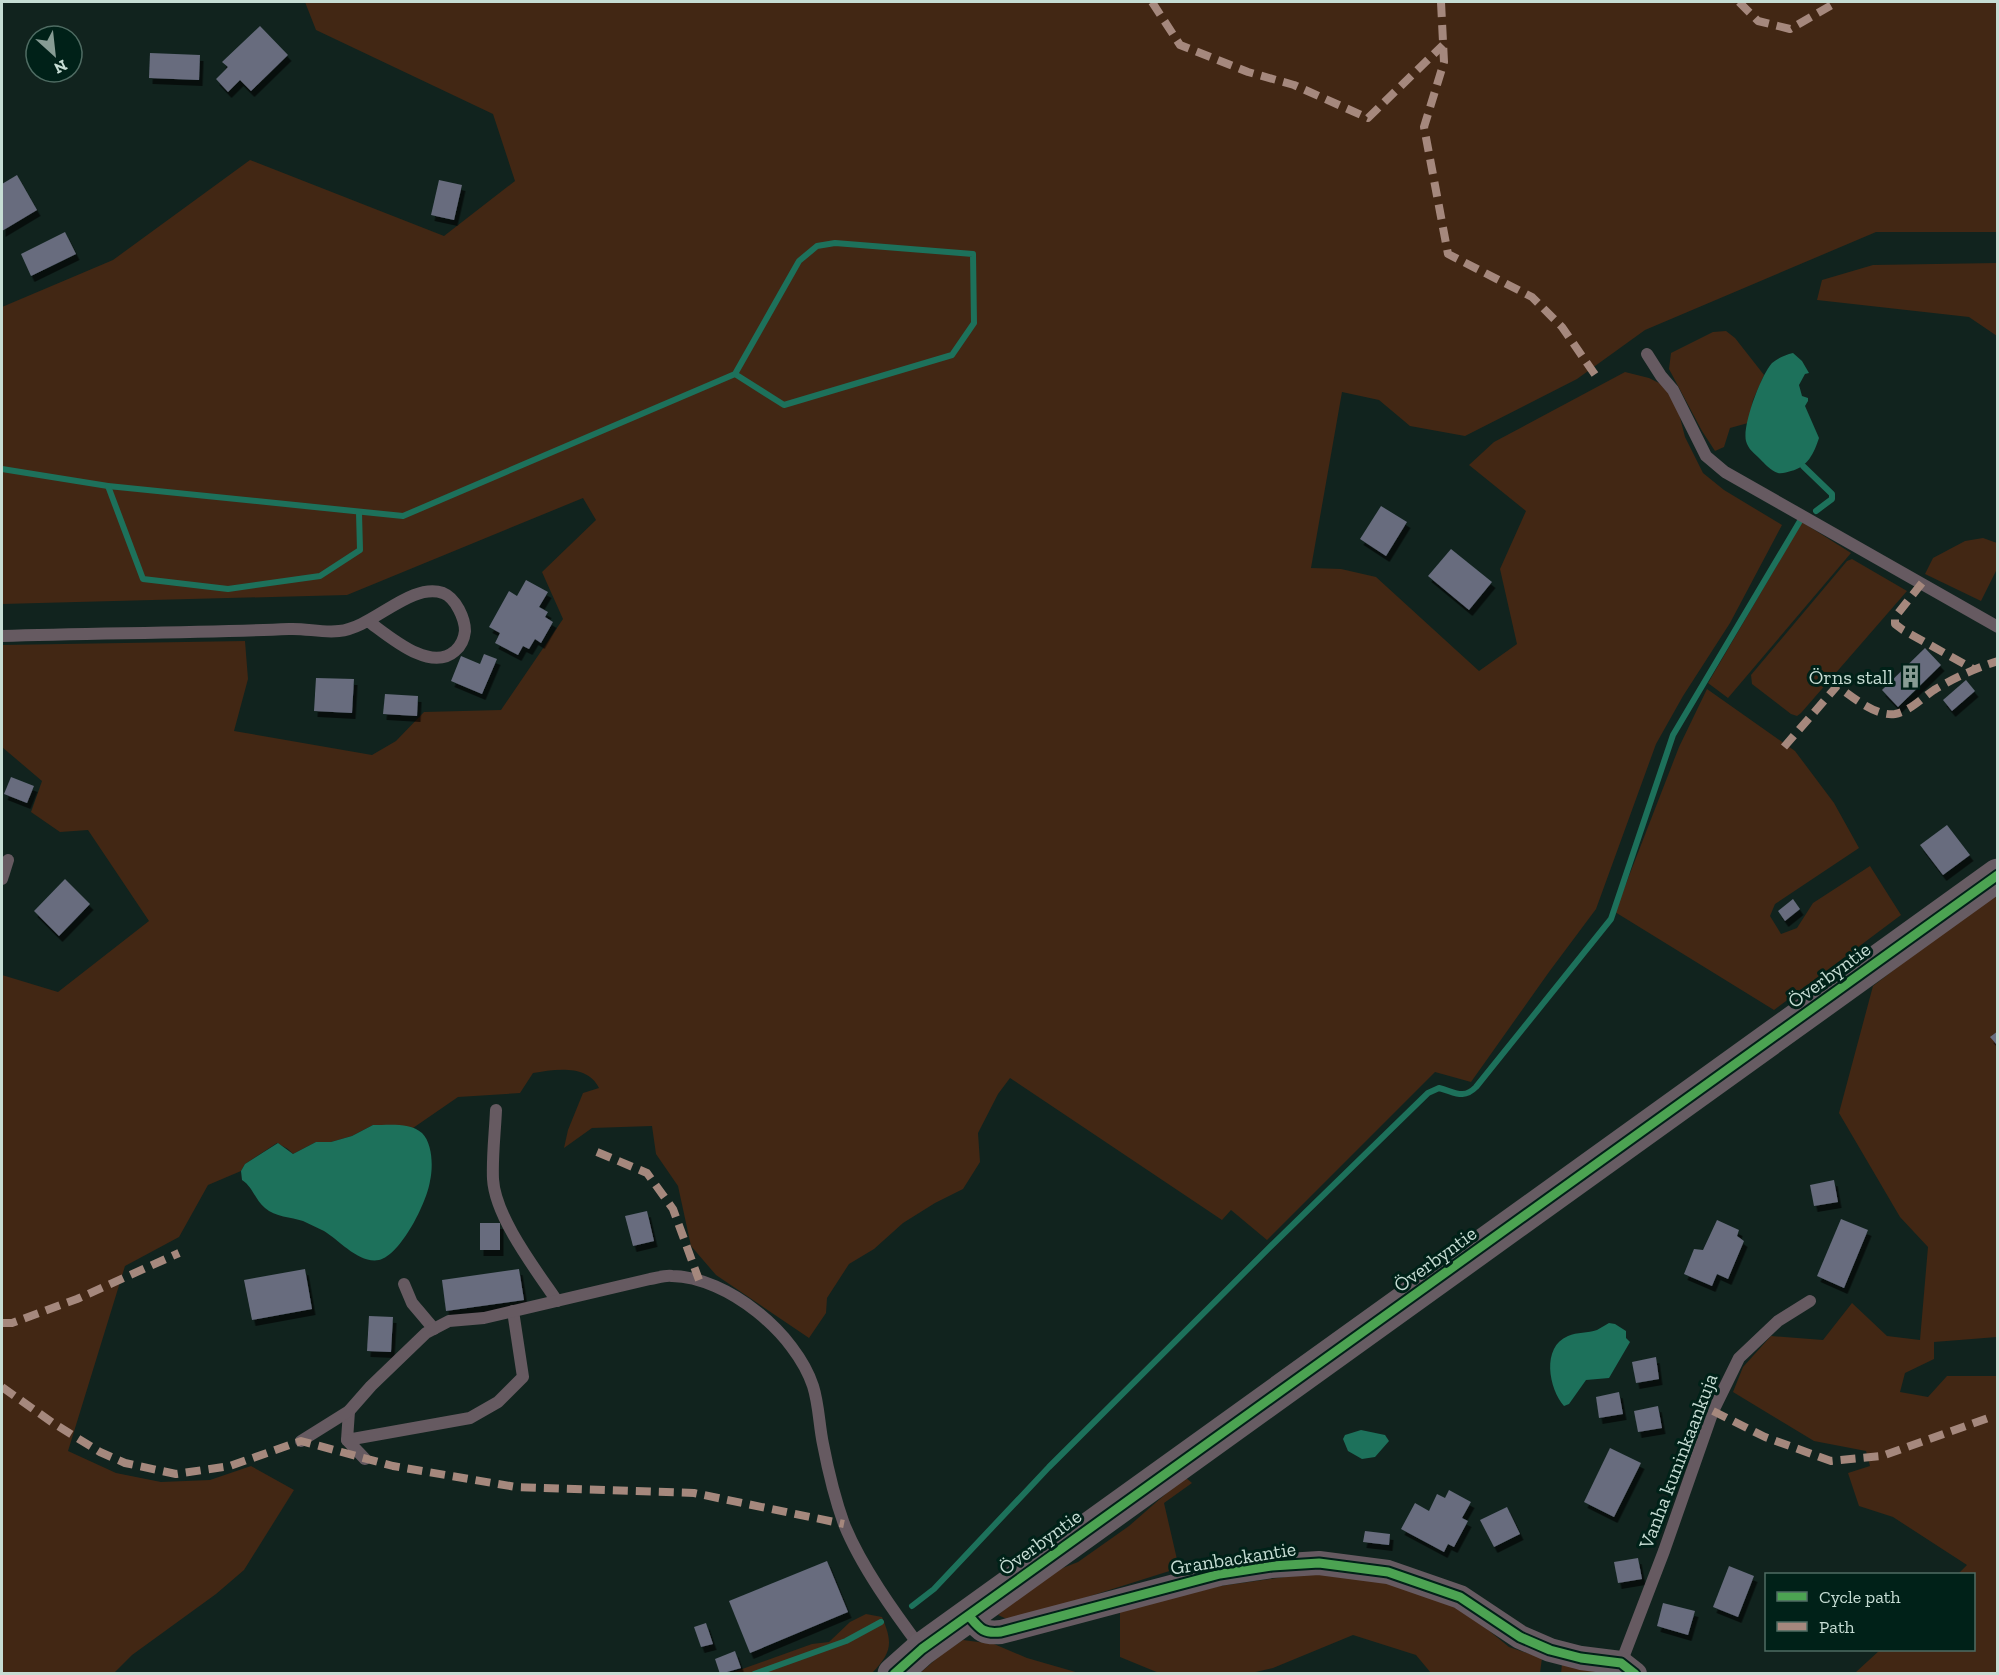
<svg xmlns="http://www.w3.org/2000/svg" width="1999" height="1675" viewBox="0 0 1999 1675" font-family="'Zilla Slab',serif">
	<style>
		.green { fill: #422714 }
		.water { fill: #1d715b }
		.lines { fill: none; stroke-linecap: round; stroke-linejoin: round }
		.stream { stroke: #1d715b; stroke-width: 6 }
		.building { fill: #676c7e; filter: url(#shadow) }
		.lane { stroke: #665a61; stroke-width: 12 }
		.street { stroke: #665a61; stroke-width: 24 }
		.secondary { stroke: #675c63; stroke-width: 33 }
		.quiet { stroke: #a5887d; stroke-width: 8; stroke-dasharray: 15 8; stroke-linecap: butt }
		.cycleway-casing { stroke: #002118; stroke-width: 13 }
		.cycleway { stroke: #4ca352; stroke-width: 9 }
		.labels { text-anchor: middle; dominant-baseline: central; stroke-width: 6; stroke-linejoin: round; paint-order: stroke }
		.poi-label { font-size: 20px; fill: #c6ddd4; stroke: #002118; text-anchor: end }
		.street-label { font-size: 20px; fill: #c6ddd4; stroke: #002118 }
	</style>
	<defs>
		<filter id="shadow"><feDropShadow dx="3.5" dy="6" stdDeviation="0" flood-color="#0009"/></filter>
	</defs>
	<rect width="100%" height="100%" fill="#11231e"/>
	<g class="green">
		<path d="M 305,2 L 1997,2 L 1997,232 L 1876,232 L 1645,330 L 1577,379 L 1465,436 L 1410,426 L 1379,400 L 1342,392 L 1311,568 L 1341,569 L 1376,577 L 1479,671 L 1517,644 L 1500,569 L 1526,511 L 1469,465 L 1494,442 L 1625,372 L 1649,378 L 1673,390 L 1685,437 L 1703,473 L 1724,490 L 1782,525 L 1730,623 L 1683,696 L 1656,744 L 1596,909 L 1549,972 L 1471,1082 L 1435,1072 L 1267,1240 L 1231,1210 L 1222,1220 L 1010,1078 L 998,1094 L 978,1133 L 980,1162 L 963,1189 L 935,1203 L 903,1223 L 874,1249 L 849,1264 L 827,1298 L 826,1313 L 809,1338 L 716,1275 L 691,1246 L 678,1186 L 656,1154 L 652,1126 L 592,1128 L 564,1148 L 568,1130 L 583,1093 L 599,1088 C 588,1064 555,1069 533,1073 L 520,1093 L 458,1097 L 413,1128 L 393,1125 L 373,1125 L 352,1136 L 331,1142 L 316,1142 L 293,1154 L 288,1149 L 277,1143 L 245,1164 L 241,1171 L 208,1185 L 179,1237 L 125,1266 L 68,1451 L 116,1473 L 161,1482 L 210,1480 L 251,1466 L 294,1490 L 244,1570 L 216,1594 L 132,1655 L 114,1673 L 2,1673 L 2,975 L 58,992 L 149,921 L 88,830 L 60,832 L 31,812 L 42,781 L 2,747 L 2,645 L 245,641 L 248,679 L 234,731 L 372,755 L 396,741 L 424,712 L 501,710 L 563,619 L 542,572 L 596,520 L 583,498 L 347,595 L 2,604 L 2,307 L 113,260 L 250,160 L 444,236 L 515,181 L 493,114 L 316,30 Z"/>
		<path d="M 1997,263 L 1997,336 L 1969,317 L 1817,300 L 1822,280 L 1873,265 Z"/>
		<path d="M 1726,331 L 1735,338 L 1764,375 L 1753,400 L 1748,423 L 1730,428 L 1724,447 L 1715,451 L 1702,431 L 1669,369 L 1671,353 L 1713,332 Z"/>
		<path d="M 1802,522 L 1851,553 L 1728,698 L 1708,683 Z"/>
		<path d="M 1983,538 L 1997,543 L 1997,569 L 1981,601 L 1925,574 L 1933,558 L 1965,541 Z"/>
		<path d="M 1852,559 L 1907,591 L 1801,713 L 1797,716 L 1791,714 L 1752,684 L 1751,675 L 1847,561 Z"/>
		<path d="M 1707,689 L 1795,751 L 1834,803 L 1859,848 L 1775,904 L 1770,916 L 1781,934 L 1797,928 L 1813,903 L 1870,866 L 1901,915 L 1774,1010 L 1615,912 L 1679,747 Z"/>
		<path d="M 1997,890 L 1997,1337 L 1934,1342 L 1934,1359 L 1905,1373 L 1900,1392 L 1928,1397 L 1947,1376 L 1997,1376 L 1997,1673 L 1857,1674 L 1856,1672 L 1880,1650 L 1974,1650 L 1974,1574 L 1958,1574 L 1967,1565 L 1893,1517 L 1859,1506 L 1848,1473 L 1870,1466 L 1866,1451 L 1814,1441 L 1733,1392 L 1743,1367 L 1771,1336 L 1823,1340 L 1852,1303 L 1887,1336 L 1920,1340 L 1928,1247 L 1900,1217 L 1839,1113 L 1873,986 Z"/>
		<path d="M 1185,1477 L 1192,1483 L 1164,1503 L 1179,1568 L 1011,1621 L 998,1615 L 1045,1575 L 1078,1562 L 1129,1526 Z"/>
		<path d="M 1314,1573 L 1382,1581 L 1459,1606 L 1509,1647 L 1542,1658 L 1540,1673 L 1431,1673 L 1416,1655 L 1353,1635 L 1273,1668 L 1251,1673 L 1159,1673 L 1120,1657 L 1120,1611 L 1220,1586 Z"/>
		<path d="M 866,1614 L 882,1617 C 893,1643 892,1652 872,1673 L 731,1673 L 812,1644 L 829,1642 L 850,1622 Z"/>
		<path d="M 963,1640 L 994,1644 L 1027,1658 L 1079,1673 L 919,1674 L 943,1653 Z"/>
		<path d="M 1562,1663 L 1614,1674 L 1561,1674 Z"/>
	</g>
	<g class="water">
		<path d="M 1793,353 L 1802,361 L 1809,373 L 1805,374 L 1799,385 L 1802,396 L 1808,398 L 1808,401 L 1805,406 L 1819,438 C 1814,453 1808,467 1791,471 C 1787,472 1782,474 1778,473 C 1771,471 1764,463 1760,459 C 1754,453 1748,449 1746,441 C 1742,426 1761,375 1772,363 C 1778,358 1785,355 1793,353 Z"/>
		<path d="M 373,1125 C 388,1125 410,1122 422,1133 C 433,1144 433,1168 430,1181 C 427,1202 401,1255 379,1260 C 359,1264 339,1240 324,1231 C 317,1228 310,1224 303,1221 C 291,1217 275,1217 265,1208 C 255,1200 253,1187 242,1180 L 241,1171 L 245,1164 L 278,1143 L 293,1154 L 316,1142 L 331,1142 L 352,1136 Z"/>
		<path d="M 1609,1323 L 1615,1324 L 1626,1331 L 1626,1338 L 1630,1342 L 1609,1378 L 1586,1380 L 1569,1404 L 1564,1406 C 1549,1389 1541,1347 1568,1336 C 1577,1332 1588,1333 1597,1330 C 1601,1328 1605,1325 1609,1323 Z"/>
		<path d="M 1361,1430 L 1385,1435 L 1389,1441 L 1375,1457 L 1362,1459 L 1348,1451 L 1343,1439 L 1345,1435 Z"/>
	</g>
	<g class="lines">
		<g class="stream">
			<path d="M 1803,466 L 1832,494 L 1832,499 L 1816,511"/>
			<path d="M 2,469 L 108,486 L 403,516 L 735,374 L 799,261 L 817,246 L 835,243 L 973,254 L 974,323 L 952,355 L 784,405 L 735,374"/>
			<path d="M 108,486 L 143,579 L 228,589 L 320,576 L 360,550 L 359,513"/>
			<path d="M 912,1606 L 934,1589 L 1049,1467 L 1272,1245 L 1428,1093 L 1439,1088 C 1455,1092 1463,1100 1476,1087 L 1611,919 L 1673,735 L 1800,521"/>
			<path d="M 754,1674 L 846,1641 L 881,1622"/>
		</g>
	</g>
	<g class="building">
		<path d="M 260,26 L 288,55 L 251,91 L 240,80 L 228,92 L 216,79 L 228,67 L 222,62 Z"/>
		<path d="M 150,53 L 200,55 L 199,80 L 149,78 Z"/>
		<path d="M 17,175 L 37,210 L 2,231 L 2,184 Z"/>
		<path d="M 439,180 L 462,185 L 454,220 L 431,215 Z"/>
		<path d="M 65,232 L 76,254 L 31,276 L 21,254 Z"/>
		<path d="M 1381,506 L 1407,522 L 1386,556 L 1360,539 Z"/>
		<path d="M 1451,549 L 1492,582 L 1469,610 L 1428,576 Z"/>
		<path d="M 526,580 L 548,592 L 539,607 L 548,612 L 545,617 L 553,622 L 541,643 L 535,639 L 529,649 L 523,646 L 518,655 L 495,643 L 500,633 L 489,627 L 509,591 L 517,596 Z"/>
		<path d="M 1925,648 L 1941,665 L 1898,707 L 1882,690 Z"/>
		<path d="M 484,654 L 497,659 L 482,694 L 451,681 L 461,656 L 480,664 Z"/>
		<path d="M 316,678 L 354,679 L 352,713 L 314,711 Z"/>
		<path d="M 1966,680 L 1975,691 L 1952,711 L 1943,700 Z"/>
		<path d="M 385,694 L 418,696 L 417,716 L 383,714 Z"/>
		<path d="M 11,777 L 34,786 L 27,803 L 4,794 Z"/>
		<path d="M 1947,825 L 1970,855 L 1943,875 L 1920,845 Z"/>
		<path d="M 65,879 L 90,904 L 59,936 L 34,911 Z"/>
		<path d="M 1793,899 L 1800,909 L 1785,921 L 1778,911 Z"/>
		<path d="M 1998,1031 L 1998,1046 L 1990,1037 Z"/>
		<path d="M 1834,1180 L 1838,1202 L 1814,1206 L 1810,1185 Z"/>
		<path d="M 647,1211 L 654,1241 L 633,1246 L 625,1216 Z"/>
		<path d="M 1841,1219 L 1868,1230 L 1844,1288 L 1817,1276 Z"/>
		<path d="M 1717,1220 L 1739,1230 L 1737,1236 L 1744,1241 L 1728,1279 L 1717,1274 L 1712,1286 L 1684,1274 L 1694,1249 L 1703,1250 Z"/>
		<rect x="480" y="1223" width="20" height="27"/>
		<path d="M 305,1269 L 312,1309 L 252,1320 L 244,1280 Z"/>
		<path d="M 519,1269 L 524,1300 L 446,1311 L 442,1280 Z"/>
		<path d="M 369,1316 L 393,1317 L 391,1352 L 367,1351 Z"/>
		<path d="M 1656,1357 L 1659,1379 L 1636,1383 L 1632,1362 Z"/>
		<path d="M 1619,1392 L 1623,1414 L 1599,1418 L 1596,1397 Z"/>
		<path d="M 1658,1406 L 1662,1428 L 1638,1432 L 1634,1411 Z"/>
		<path d="M 1610,1448 L 1641,1463 L 1614,1517 L 1584,1502 Z"/>
		<path d="M 1449,1490 L 1471,1502 L 1462,1518 L 1468,1521 L 1454,1547 L 1448,1544 L 1444,1552 L 1401,1529 L 1415,1503 L 1429,1511 L 1437,1494 L 1445,1498 Z"/>
		<path d="M 1507,1507 L 1520,1534 L 1494,1547 L 1480,1520 Z"/>
		<path d="M 1365,1531 L 1390,1534 L 1389,1545 L 1363,1542 Z"/>
		<path d="M 1638,1558 L 1642,1579 L 1618,1583 L 1614,1562 Z"/>
		<path d="M 827,1561 L 848,1612 L 750,1653 L 729,1601 Z"/>
		<path d="M 1729,1566 L 1754,1576 L 1738,1617 L 1713,1607 Z"/>
		<path d="M 1663,1603 L 1695,1611 L 1688,1635 L 1657,1626 Z"/>
		<path d="M 706,1623 L 713,1644 L 701,1647 L 694,1627 Z"/>
		<path d="M 735,1651 L 741,1668 L 720,1674 L 715,1659 Z"/>
	</g>
	<g class="lines">
		<g class="lane">
			<path d="M 1647,354 L 1661,376 L 1673,390 L 1706,456 L 1725,472 L 1998,627"/>
			<path d="M 2,636 C 97,633 193,633 289,629 C 305,628 322,633 339,631 C 373,628 410,582 443,593 C 456,598 465,619 465,631 C 464,640 461,646 455,651 C 430,673 389,636 368,621"/>
			<path d="M 2,879 L 8,860"/>
			<path d="M 496,1110 C 495,1133 492,1156 493,1179 C 495,1217 536,1270 557,1301"/>
			<path d="M 404,1284 L 412,1303 L 434,1329"/>
			<path d="M 349,1411 L 347,1440 L 470,1418 L 498,1402 L 523,1377 L 513,1311"/>
			<path d="M 347,1440 L 365,1459"/>
			<path d="M 301,1441 L 349,1411 L 371,1386 L 426,1333 L 449,1321 L 484,1318 L 650,1279 C 657,1278 665,1275 672,1276 C 728,1277 796,1334 813,1386 C 819,1405 819,1425 823,1444 C 828,1470 835,1499 844,1524 C 861,1566 894,1612 921,1648"/>
			<path d="M 1621,1663 L 1664,1551 L 1713,1411 L 1739,1358 L 1778,1321 L 1810,1301"/>
		</g>
		<path class="street" d="M 969,1616 C 980,1629 983,1634 1001,1632 L 1220,1574 L 1272,1566 L 1319,1563 L 1388,1572 L 1460,1597 L 1520,1637 L 1550,1650 L 1581,1658 L 1621,1663 L 1635,1674"/>
		<path class="secondary" d="M 894,1674 L 922,1649 L 1998,875"/>
		<g class="quiet">
			<path d="M 1152,2 L 1180,45 L 1248,72 L 1294,85 L 1368,118 L 1443,45"/>
			<path d="M 1441,2 L 1444,62 L 1424,127 L 1448,254 L 1532,297 L 1562,327 L 1598,379"/>
			<path d="M 1739,2 L 1758,21 L 1790,29 L 1837,2"/>
			<path d="M 1922,583 L 1895,617 L 1895,624 L 1903,630 L 1975,670"/>
			<path d="M 1784,747 L 1837,686 C 1851,696 1876,717 1895,714 C 1910,711 1922,698 1934,690 C 1954,678 1976,668 1998,661"/>
			<path d="M 597,1152 L 647,1173 L 673,1209 L 699,1280"/>
			<path d="M 2,1323 L 12,1323 L 77,1299 L 179,1253"/>
			<path d="M 2,1387 L 53,1423 L 100,1452 L 125,1463 L 176,1474 L 230,1466 L 301,1441 L 393,1466 L 516,1487 L 694,1493 L 844,1524"/>
			<path d="M 1713,1411 L 1765,1437 L 1831,1461 L 1882,1456 L 1991,1417"/>
		</g>
		<defs>
			<g id="cycleway">
				<path d="M 969,1616 C 980,1629 983,1634 1001,1632 L 1220,1574 L 1272,1566 L 1319,1563 L 1388,1572 L 1460,1597 L 1520,1637 L 1550,1650 L 1581,1658 L 1621,1663 L 1635,1674"/>
				<path d="M 894,1674 L 922,1649 L 1998,875"/>
			</g>
		</defs>
		<use href="#cycleway" class="cycleway-casing"/>
		<use href="#cycleway" class="cycleway"/>
	</g>
	<defs>
		<symbol id="building-bare" viewBox="-9 -9 18 18"><path d="M-4-6H4V6H1V3H-1V6H-4ZM-2.5-4.3h1.7v1.8h-1.7ZM.8-4.3h1.7v1.8H.8ZM-2.5-1h1.7V.8h-1.7ZM.8-1h1.7V.8H.8Z" fill="#879c94" stroke="#002118" stroke-width="2.5" paint-order="stroke"/></symbol>
	</defs>
	<g fill-rule="evenodd">
		<use href="#building-bare" x="1894" y="660" width="33" height="33"/>
	</g>
	<g class="labels">
		<g class="poi-label">
			<text x="1893" y="677">Örns stall</text>
		</g>
		<g class="street-label">
			<text transform="translate(1829 975) rotate(-36)">Överbyntie</text>
			<text transform="translate(1435 1259) rotate(-36)">Överbyntie</text>
			<text transform="translate(1678 1461) rotate(-69)">Vanha kuninkaankuja</text>
			<text transform="translate(1040 1542) rotate(-36)">Överbyntie</text>
			<text transform="translate(1233 1558) rotate(-9)">Granbackantie</text>
		</g>
	</g>
	<rect width="1999" height="1675" fill="none" stroke="#c6ddd4" stroke-width="6"/>
	<rect x="1765" y="1573" width="210" height="78" fill="#002118" stroke="#4f6c63" stroke-width="1.5"/>
	<rect x="1777" y="1592" width="30" height="9" fill="#4ca352" stroke="#4f6c63" stroke-width="1.5"/>
	<text x="1819" y="1603" font-size="18" fill="#c6ddd4">Cycle path</text>
	<rect x="1777" y="1622" width="30" height="9" fill="#a5887d" stroke="#4f6c63" stroke-width="1.5"/>
	<text x="1819" y="1633" font-size="18" fill="#c6ddd4">Path</text>
	<g transform="translate(54 54) rotate(153)"><circle r="28" fill="#002118" stroke="#4f6c63" stroke-width="1.5"/>
	<path d="M0-4.5L10 22L0 15L-10 22Z" fill="#879c94"/>
	<text y="-9" font-size="16" font-weight="bold" text-anchor="middle" fill="#c6ddd4">N</text>
	</g>
</svg>
